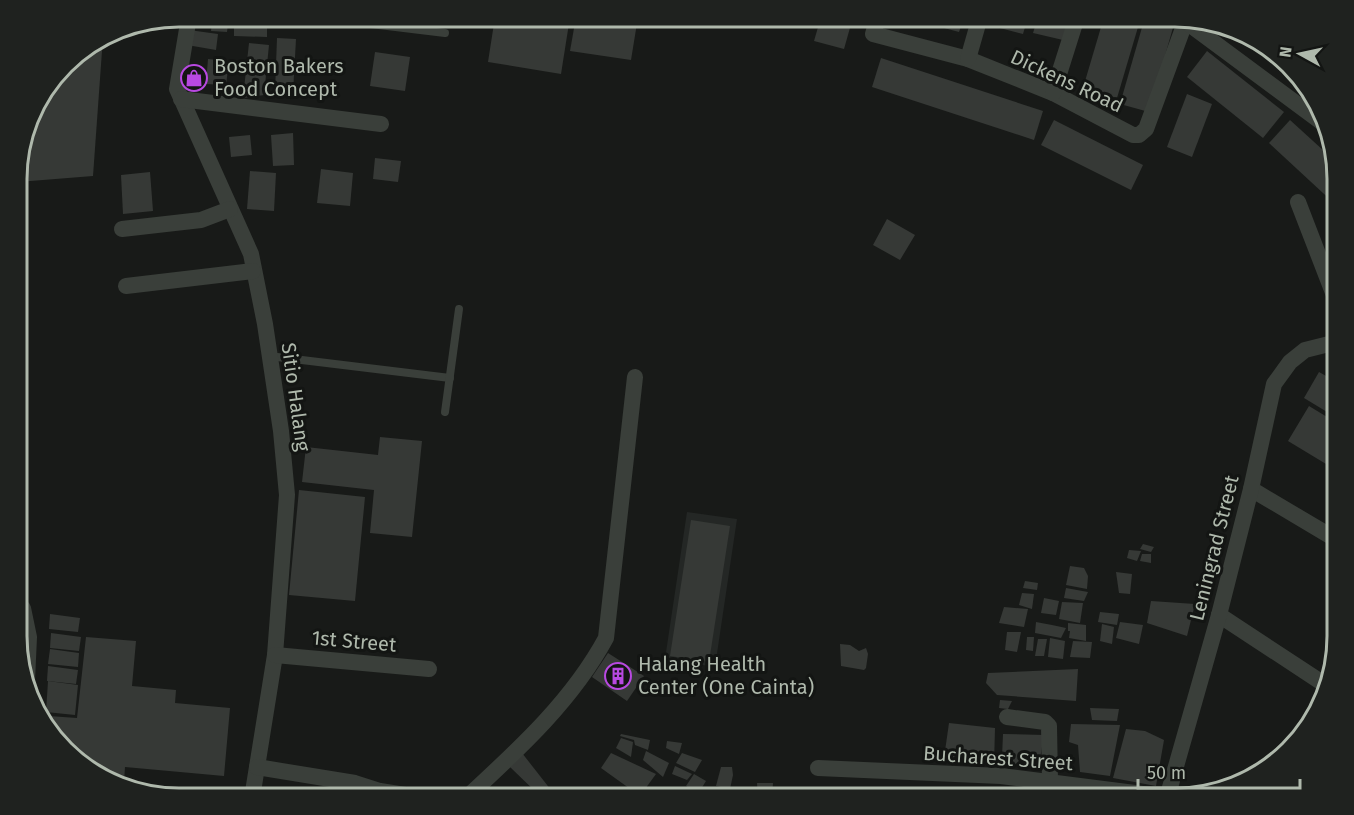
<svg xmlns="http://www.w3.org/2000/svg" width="1354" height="815" viewBox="0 0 1354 815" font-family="'Fira Sans',sans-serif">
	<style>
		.built { fill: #242725 }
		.building { fill: #363936 }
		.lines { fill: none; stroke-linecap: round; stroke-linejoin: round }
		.lane { stroke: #3a3f3a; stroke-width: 8 }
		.street { stroke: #3a3f3a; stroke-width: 16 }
		.labels { text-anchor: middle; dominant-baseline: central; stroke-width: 6; stroke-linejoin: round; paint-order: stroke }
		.poi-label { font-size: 20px; fill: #afb9ac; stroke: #131513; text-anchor: start }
		.street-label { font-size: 20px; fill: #afb9ac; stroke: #131513 }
		.rim { fill: none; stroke: #afb9ac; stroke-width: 3 }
	</style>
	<rect width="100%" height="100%" fill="#181a18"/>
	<path class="built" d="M 687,512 L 737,519 L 715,667 L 665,659 Z"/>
	<g class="building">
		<path d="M 495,17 L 570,17 L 561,74 L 488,62 Z"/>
		<path d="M 576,17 L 638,17 L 631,60 L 570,51 Z"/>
		<path d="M 821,17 L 853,17 L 844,49 L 814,41 Z"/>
		<path d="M 903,17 L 964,17 L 959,32 Z"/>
		<path d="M 999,17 L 1028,17 L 1023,34 L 996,27 Z"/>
		<path d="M 1038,17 L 1071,17 L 1063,40 L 1033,33 Z"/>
		<path d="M 1104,17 L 1141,17 L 1117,98 L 1083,88 Z"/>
		<path d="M 1145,17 L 1176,17 L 1149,112 L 1120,104 Z"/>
		<path d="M 234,20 L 267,22 L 267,37 L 234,36 Z"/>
		<path d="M 212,22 L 228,24 L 227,32 L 211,31 Z"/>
		<path d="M 189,30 L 218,34 L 216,50 L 187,45 Z"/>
		<path d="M 1239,36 L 1265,44 L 1304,86 L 1304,87 Z"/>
		<path d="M 103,37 L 93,176 L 18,182 L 18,158 L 33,107 L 72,57 Z"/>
		<path d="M 277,38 L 296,39 L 293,93 L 275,92 Z"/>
		<path d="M 249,43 L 269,45 L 264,95 L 243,98 Z"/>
		<path d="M 1207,51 L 1284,112 L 1263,138 L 1187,77 Z"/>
		<path d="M 375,52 L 410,57 L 405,91 L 370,86 Z"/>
		<path d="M 881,58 L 1043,111 L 1034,140 L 872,87 Z"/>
		<path d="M 208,59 L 229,61 L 226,85 L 206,84 Z"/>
		<path d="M 1187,94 L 1212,104 L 1192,157 L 1167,147 Z"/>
		<path d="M 1054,120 L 1143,165 L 1131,190 L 1041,145 Z"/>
		<path d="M 1290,120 L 1335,161 L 1337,168 L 1337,206 L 1269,143 Z"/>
		<path d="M 293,133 L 294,165 L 273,166 L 271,135 Z"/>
		<path d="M 250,135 L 252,155 L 231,157 L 229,137 Z"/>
		<path d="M 375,158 L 401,161 L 398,182 L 373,179 Z"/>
		<path d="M 321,169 L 353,173 L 350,206 L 317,203 Z"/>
		<path d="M 250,171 L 276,173 L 274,211 L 247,209 Z"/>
		<path d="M 150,172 L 153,211 L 123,214 L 121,175 Z"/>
		<path d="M 887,219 L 915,235 L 900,260 L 873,245 Z"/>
		<path d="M 1319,372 L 1337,382 L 1337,418 L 1304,398 Z"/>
		<path d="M 1309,406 L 1337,423 L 1337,456 L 1331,467 L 1288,441 Z"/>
		<path d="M 380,437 L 422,441 L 412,537 L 370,533 L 374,490 L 302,482 L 306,447 L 378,455 Z"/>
		<path d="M 299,490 L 365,497 L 355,601 L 289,595 Z"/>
		<path d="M 691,520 L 730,526 L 709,662 L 670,656 Z"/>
		<path d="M 1143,544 L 1154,547 L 1151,552 L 1140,549 Z"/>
		<path d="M 1129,550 L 1141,551 L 1137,561 L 1127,558 Z"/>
		<path d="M 1142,554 L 1151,554 L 1151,563 L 1140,561 Z"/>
		<path d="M 1070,566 L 1084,568 L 1088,576 L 1087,589 L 1066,585 Z"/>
		<path d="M 1116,572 L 1132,574 L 1130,594 L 1119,593 Z"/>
		<path d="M 1025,581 L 1038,583 L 1037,590 L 1023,588 Z"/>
		<path d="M 1066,588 L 1088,592 L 1084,601 L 1064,598 Z"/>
		<path d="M 1022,593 L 1034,594 L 1032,609 L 1019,605 Z"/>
		<path d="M 1044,598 L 1059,601 L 1056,615 L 1041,613 Z"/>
		<path d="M 1151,601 L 1195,604 L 1187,636 L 1147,623 Z"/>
		<path d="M 1062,602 L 1083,603 L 1080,623 L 1059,619 Z"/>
		<path d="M 1004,607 L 1028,609 L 1024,627 L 999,623 Z"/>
		<path d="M 1100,612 L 1119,614 L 1117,625 L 1098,622 Z"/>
		<path d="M 50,614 L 80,618 L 78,632 L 49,629 Z"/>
		<path d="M 1036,622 L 1052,625 L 1066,628 L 1061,638 L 1035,633 Z"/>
		<path d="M 1120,622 L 1143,625 L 1139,644 L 1116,638 Z"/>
		<path d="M 1068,623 L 1086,625 L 1086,641 L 1069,638 L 1070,631 L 1068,631 Z"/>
		<path d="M 1102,624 L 1114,627 L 1112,644 L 1100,641 Z"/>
		<path d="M 1007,632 L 1021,632 L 1017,652 L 1005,650 Z"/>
		<path d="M 51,633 L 81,637 L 79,651 L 50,648 Z"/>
		<path d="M 86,637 L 136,641 L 132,686 L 176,690 L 175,703 L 230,708 L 224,776 L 125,767 L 124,782 L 89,771 L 74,757 L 75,745 L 61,743 L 47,730 L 49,716 L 77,718 Z"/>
		<path d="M 1027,637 L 1034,637 L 1033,651 L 1026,650 Z"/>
		<path d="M 1050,638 L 1065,641 L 1063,659 L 1048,657 Z"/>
		<path d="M 1038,639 L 1047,639 L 1044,656 L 1035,656 Z"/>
		<path d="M 1073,641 L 1092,642 L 1090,658 L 1070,657 Z"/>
		<path d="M 840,644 L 850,645 L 859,651 L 866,648 L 868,654 L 866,668 L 864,670 L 841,666 Z"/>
		<path d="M 50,649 L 79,653 L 78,667 L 48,664 Z"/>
		<path d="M 608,653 L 644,676 L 627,701 L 592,677 Z"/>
		<path d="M 48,666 L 78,670 L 76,684 L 47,681 Z"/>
		<path d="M 1078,669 L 1076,701 L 997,695 L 986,683 L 988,673 Z"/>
		<path d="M 48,681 L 78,685 L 75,715 L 46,712 Z"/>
		<path d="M 1000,700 L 1012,701 L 1008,709 L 999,708 Z"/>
		<path d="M 1090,708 L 1119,709 L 1117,721 L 1092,720 Z"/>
		<path d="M 949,723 L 995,728 L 994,765 L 944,758 Z"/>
		<path d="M 1071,724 L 1120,725 L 1110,776 L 1080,772 L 1078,745 L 1069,742 Z"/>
		<path d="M 1126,729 L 1145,731 L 1164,740 L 1156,786 L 1113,778 Z"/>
		<path d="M 621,734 L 650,740 L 648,750 L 635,745 L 634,740 L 620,736 Z"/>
		<path d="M 1003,734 L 1044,735 L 1040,759 L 1023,757 L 1025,765 L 1012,764 L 1011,756 L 1002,757 Z"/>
		<path d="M 621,738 L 633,742 L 631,757 L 616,748 Z"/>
		<path d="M 667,741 L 682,743 L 679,754 L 666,748 Z"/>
		<path d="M 646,751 L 669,763 L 663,777 L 643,760 Z"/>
		<path d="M 522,753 L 551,790 L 539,795 L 510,767 Z"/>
		<path d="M 611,753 L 656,774 L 640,796 L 601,768 Z"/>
		<path d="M 682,753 L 702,760 L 695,772 L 676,763 Z"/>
		<path d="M 675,766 L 692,774 L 687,780 L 672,774 Z"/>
		<path d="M 721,767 L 732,767 L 733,775 L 730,789 L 716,786 Z"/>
		<path d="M 694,774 L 706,781 L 698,794 L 686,786 Z"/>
		<path d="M 757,783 L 773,783 L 772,798 L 758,798 Z"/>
		<path d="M 687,789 L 695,794 L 691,798 L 678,798 Z"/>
		<path d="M 554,790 L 563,791 L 562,798 L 550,798 Z"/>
		<path d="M 645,792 L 655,798 L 642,798 Z"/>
		<path d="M 988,793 L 1009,797 L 1009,798 L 987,798 Z"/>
	</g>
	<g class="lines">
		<g class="lane">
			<path d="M 313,17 L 445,33"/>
			<path d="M 269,356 L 450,378"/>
			<path d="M 445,412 L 459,309"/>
		</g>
		<g class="street">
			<path d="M 189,17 L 177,89 L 251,254 L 265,324 L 281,431 L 287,495 L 275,655 L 252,798"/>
			<path d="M 878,17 L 873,34 L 968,59 L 1053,93 L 1133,135 L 1139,135 L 1146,129 L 1186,20"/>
			<path d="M 1185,21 L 1324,124"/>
			<path d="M 968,59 L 980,17"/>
			<path d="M 1053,93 L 1077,17"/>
			<path d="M 181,99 L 381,124"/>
			<path d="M 1298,202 L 1337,303"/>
			<path d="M 122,229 L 201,220 L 230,209"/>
			<path d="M 126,286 L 253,271"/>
			<path d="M 1251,489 L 1337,540"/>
			<path d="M 18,605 L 23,608 L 29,637 L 27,681"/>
			<path d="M 1219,615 L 1324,684"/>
			<path d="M 275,655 L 429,669"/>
			<path d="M 1007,717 L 1045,722 L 1049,726 L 1050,781"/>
			<path d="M 257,767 L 355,783 L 380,791 L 424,798"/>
			<path d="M 818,768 L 1001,776 L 1174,798"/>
			<path d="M 466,798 C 518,750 572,701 606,638 L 635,377"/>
			<path d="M 1167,798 L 1219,615 L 1251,489 L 1274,384 L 1290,362 L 1305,350 L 1337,342"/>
		</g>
	</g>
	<defs>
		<symbol id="shop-ring" viewBox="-11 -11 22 22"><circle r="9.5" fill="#131513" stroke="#b849e1" stroke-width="1.5"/><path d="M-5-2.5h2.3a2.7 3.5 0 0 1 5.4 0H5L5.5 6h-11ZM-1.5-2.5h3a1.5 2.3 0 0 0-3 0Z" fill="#b849e1"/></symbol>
		<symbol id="building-ring" viewBox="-11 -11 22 22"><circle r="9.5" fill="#131513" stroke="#b849e1" stroke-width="1.5"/><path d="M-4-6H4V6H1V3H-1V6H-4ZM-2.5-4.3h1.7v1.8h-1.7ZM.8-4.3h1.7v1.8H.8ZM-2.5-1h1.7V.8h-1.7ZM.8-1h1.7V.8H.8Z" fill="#b849e1"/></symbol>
	</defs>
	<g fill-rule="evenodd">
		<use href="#shop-ring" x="179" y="63" width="30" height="30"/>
		<use href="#building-ring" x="603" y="661" width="30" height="30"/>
	</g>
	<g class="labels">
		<g class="poi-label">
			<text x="214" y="66">Boston Bakers<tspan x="214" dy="23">Food Concept</tspan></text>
			<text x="638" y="664">Halang Health<tspan x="638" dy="23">Center (One Cainta)</tspan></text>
		</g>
		<g class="street-label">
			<text transform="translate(1067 81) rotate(25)">Dickens Road</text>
			<text transform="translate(296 397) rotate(82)">Sitio Halang</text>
			<text transform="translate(1214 548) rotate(-76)">Leningrad Street</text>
			<text transform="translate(354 641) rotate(5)">1st Street</text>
			<text transform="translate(998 758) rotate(4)">Bucharest Street</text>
		</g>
	</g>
	<path d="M0 0H1354V815H0ZM179 27H1175A152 152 0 0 1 1327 179V636A152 152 0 0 1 1175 788H179A152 152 0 0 1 27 636V179A152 152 0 0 1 179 27Z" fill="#1f221f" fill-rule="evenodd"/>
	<path class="rim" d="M179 27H1175A152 152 0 0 1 1327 179V636A152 152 0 0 1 1175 788H179A152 152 0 0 1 27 636V179A152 152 0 0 1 179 27Z"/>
	<g transform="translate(1300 54) rotate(278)" stroke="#131513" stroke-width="4.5" paint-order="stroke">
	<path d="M0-4.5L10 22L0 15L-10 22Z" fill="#afb9ac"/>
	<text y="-9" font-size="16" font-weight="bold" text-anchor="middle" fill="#afb9ac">N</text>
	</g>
	<path d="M1138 779v9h162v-9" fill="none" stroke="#afb9ac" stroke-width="3"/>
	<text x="1147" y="779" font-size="18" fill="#afb9ac" stroke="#131513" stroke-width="4.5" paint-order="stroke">50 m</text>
</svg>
